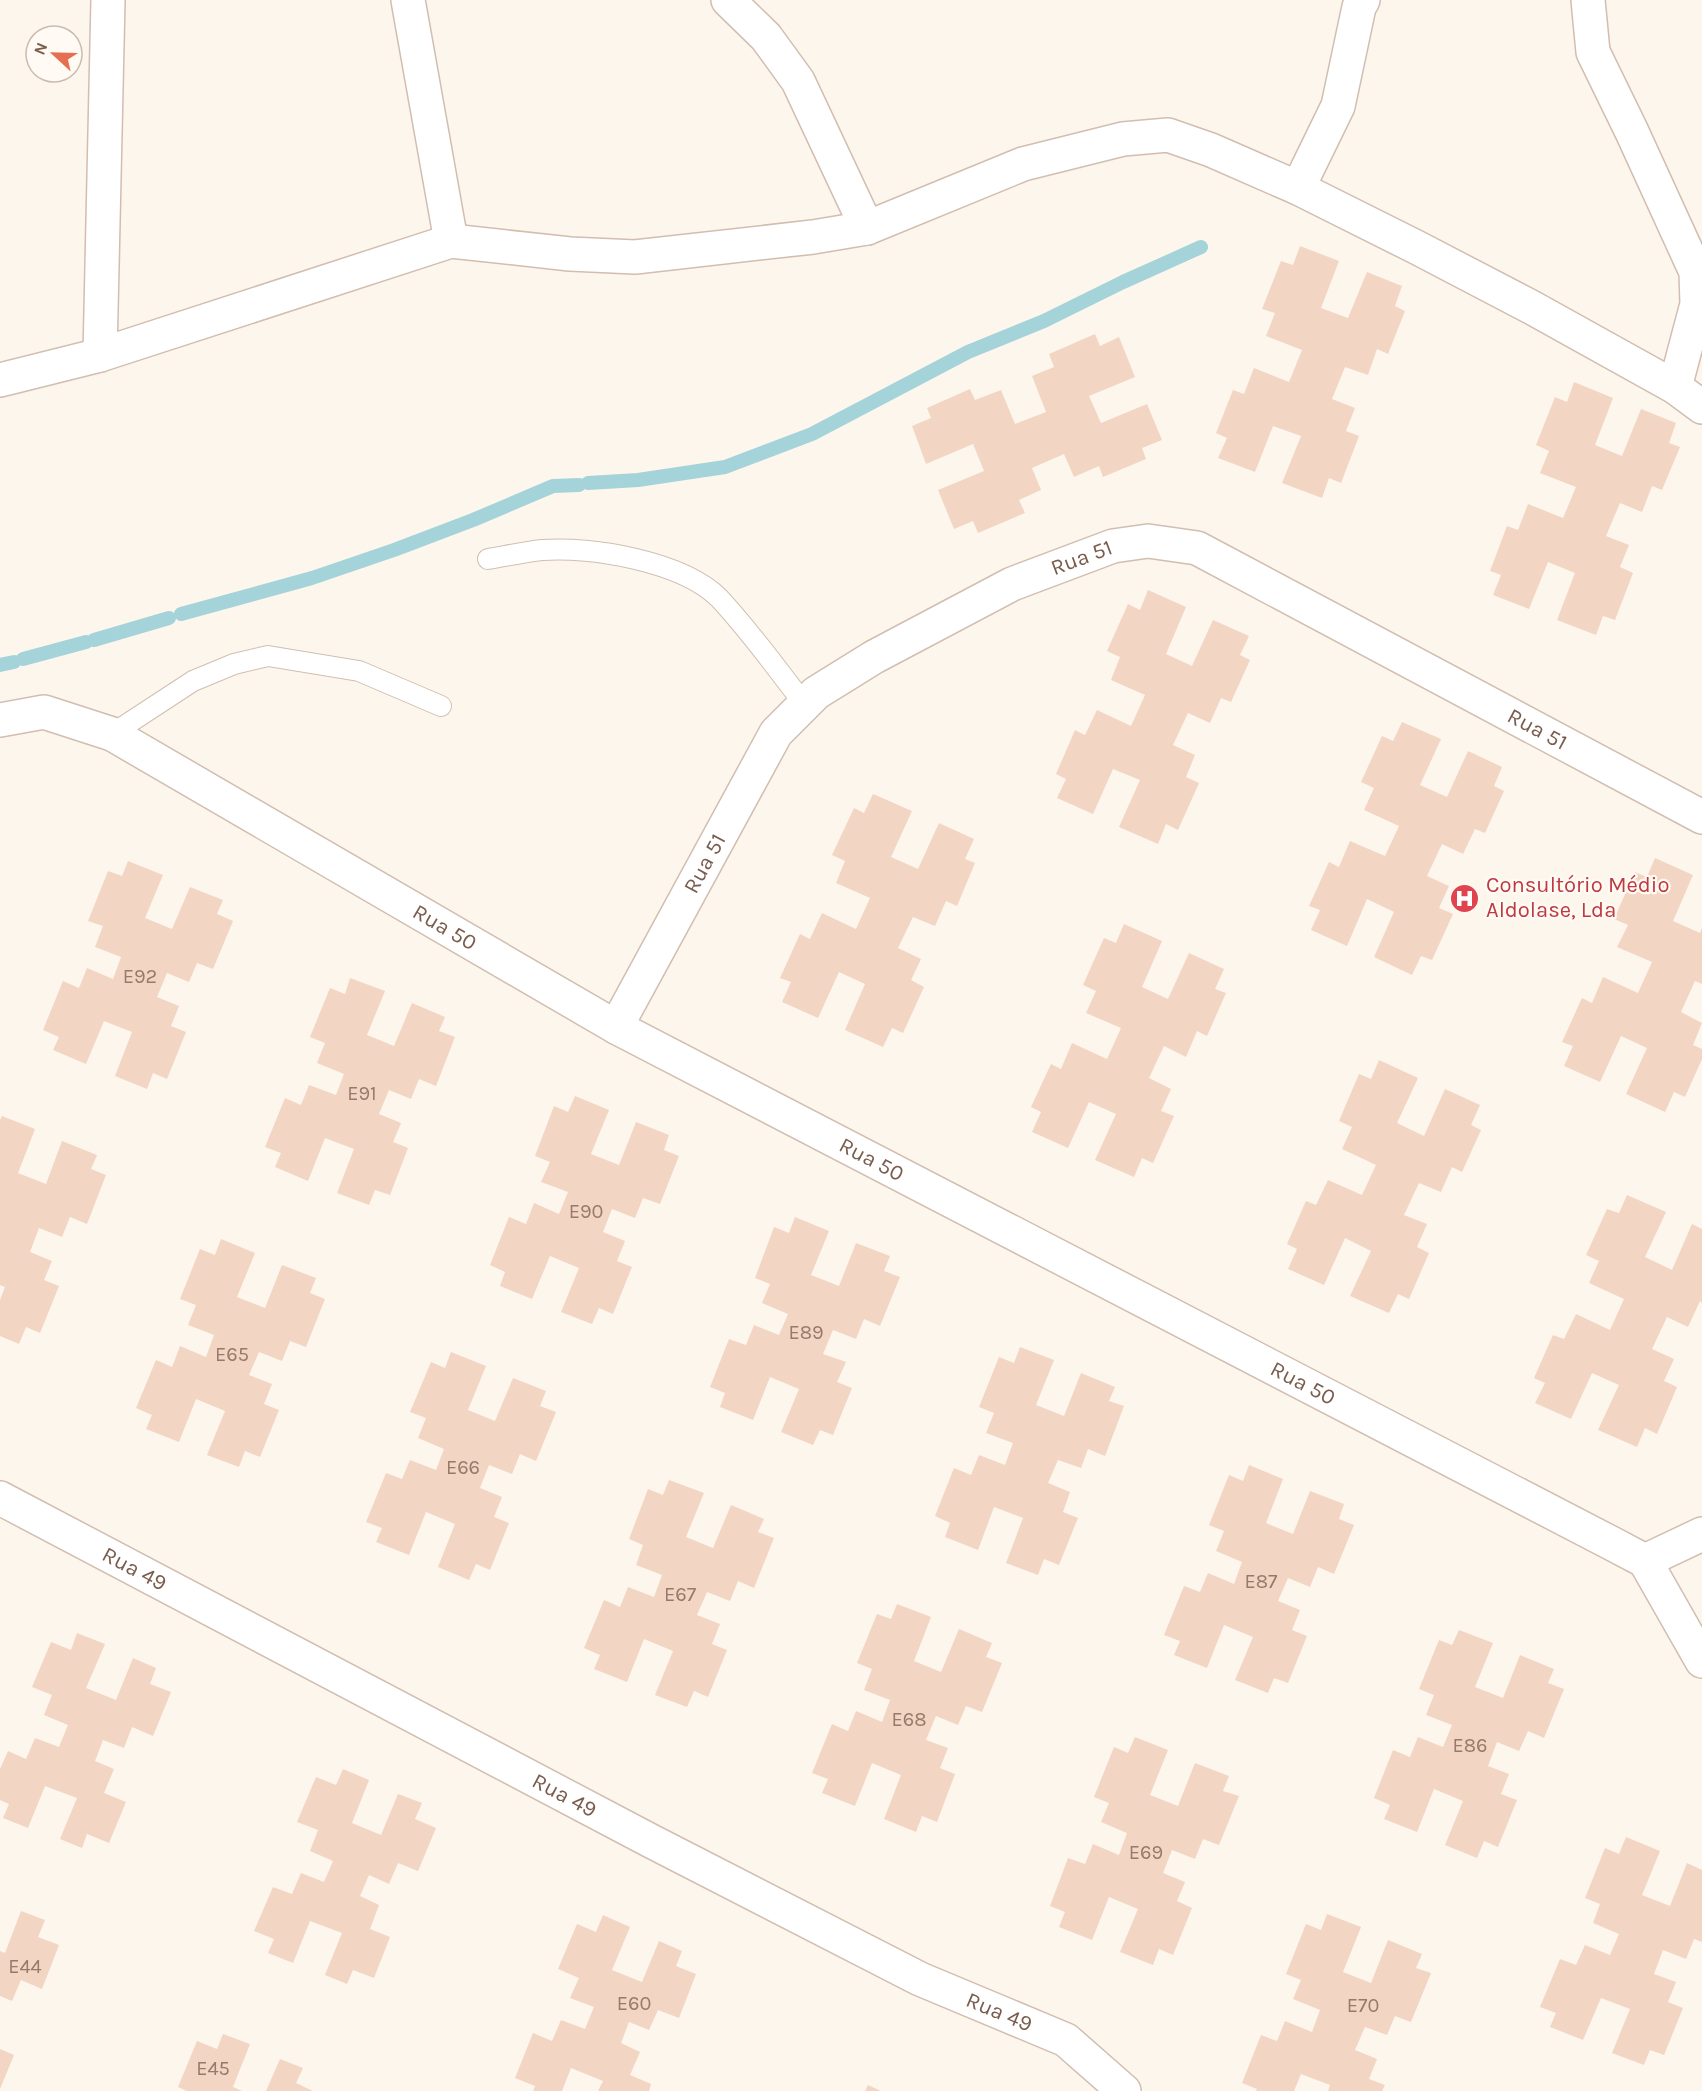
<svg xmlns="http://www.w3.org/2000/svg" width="1702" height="2091" viewBox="0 0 1702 2091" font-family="Karla,sans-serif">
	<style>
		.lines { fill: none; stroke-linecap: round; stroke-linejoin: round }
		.stream { stroke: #a5d3da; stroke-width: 14 }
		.building { fill: #f3d5c3 }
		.service-casing { stroke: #d1beb0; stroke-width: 22 }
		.minor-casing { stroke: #d1beb0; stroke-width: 36 }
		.service { stroke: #fff; stroke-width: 20 }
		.minor { stroke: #fff; stroke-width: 33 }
		.labels { text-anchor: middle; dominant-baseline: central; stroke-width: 4.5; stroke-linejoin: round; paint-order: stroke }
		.number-label { font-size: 20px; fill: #987a6a }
		.street-label { font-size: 22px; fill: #7a5c4d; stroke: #fffaf3 }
		.health-label { font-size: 22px; fill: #be3a42; stroke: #fffaf3; text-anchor: start }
	</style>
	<rect width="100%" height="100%" fill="#fdf6ec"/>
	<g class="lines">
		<g class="stream">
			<path d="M 588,483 L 638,480 L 725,467 L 812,434 L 968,352 L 1044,321 L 1123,282 L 1201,247"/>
			<path d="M 181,614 L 312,578 L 394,550 L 473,520 L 553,486 L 579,485"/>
			<path d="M 94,640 L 169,618"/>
			<path d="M 23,659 L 86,642"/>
			<path d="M 0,665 L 14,662"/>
		</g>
	</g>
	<g class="building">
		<path d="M 1300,246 L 1339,261 L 1321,308 L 1348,318 L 1367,272 L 1402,286 L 1395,306 L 1405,311 L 1388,354 L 1377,349 L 1368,375 L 1345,367 L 1332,399 L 1355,408 L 1346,431 L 1359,436 L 1341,483 L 1329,478 L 1322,498 L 1282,483 L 1301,436 L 1273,426 L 1255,472 L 1218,458 L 1227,438 L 1216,433 L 1233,390 L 1244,394 L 1254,368 L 1289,382 L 1302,350 L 1266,336 L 1275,313 L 1262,309 L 1281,261 L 1293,265 Z"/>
		<path d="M 1095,334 L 1100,346 L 1119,337 L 1135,377 L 1089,396 L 1101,423 L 1147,404 L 1162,440 L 1142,448 L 1146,459 L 1103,477 L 1099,466 L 1074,477 L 1064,454 L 1032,468 L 1041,490 L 1019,500 L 1025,513 L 978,533 L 973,521 L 954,529 L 938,490 L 984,471 L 973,444 L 926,464 L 912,426 L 931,418 L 927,408 L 970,389 L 975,400 L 1001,390 L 1015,424 L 1046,412 L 1032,376 L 1054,367 L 1049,354 Z"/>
		<path d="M 1574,382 L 1613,398 L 1595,445 L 1622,456 L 1641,409 L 1676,423 L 1669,443 L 1680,447 L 1662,490 L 1652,486 L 1642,512 L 1620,503 L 1606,536 L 1629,545 L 1620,567 L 1633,573 L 1615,620 L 1603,616 L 1596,635 L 1557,620 L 1575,573 L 1548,562 L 1529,609 L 1493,595 L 1501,575 L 1490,571 L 1507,526 L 1518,530 L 1528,504 L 1563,518 L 1576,487 L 1540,473 L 1549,451 L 1536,445 L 1555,397 L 1567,402 Z"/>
		<path d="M 1148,590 L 1186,607 L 1166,654 L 1192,666 L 1213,620 L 1249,636 L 1240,655 L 1250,660 L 1231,702 L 1221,698 L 1210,723 L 1188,713 L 1173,745 L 1195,755 L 1186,777 L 1199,783 L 1178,830 L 1166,824 L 1158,844 L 1119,827 L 1140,780 L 1113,769 L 1093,814 L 1057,798 L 1066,779 L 1056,774 L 1075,730 L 1085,735 L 1097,710 L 1131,726 L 1145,695 L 1111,680 L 1120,657 L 1107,651 L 1128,604 L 1140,610 Z"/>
		<path d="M 1402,722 L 1441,739 L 1420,785 L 1447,797 L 1468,751 L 1502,767 L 1494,786 L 1504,791 L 1485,833 L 1475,829 L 1463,854 L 1442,844 L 1427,876 L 1449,886 L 1439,908 L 1453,914 L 1432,960 L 1421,956 L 1412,975 L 1374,957 L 1394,912 L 1367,899 L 1347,946 L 1311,930 L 1320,910 L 1309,906 L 1329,862 L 1339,867 L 1350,841 L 1385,856 L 1399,826 L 1364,810 L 1374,788 L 1361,782 L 1382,736 L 1393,741 Z"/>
		<path d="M 873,794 L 912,811 L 891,857 L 918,869 L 939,823 L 974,839 L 965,859 L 975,863 L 957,906 L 946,901 L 935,926 L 913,917 L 898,948 L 921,959 L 911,980 L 924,987 L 903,1033 L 892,1028 L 883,1047 L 845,1030 L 865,984 L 839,972 L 818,1018 L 782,1002 L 791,982 L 780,978 L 800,934 L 810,939 L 822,913 L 856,929 L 870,898 L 836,883 L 845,861 L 832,855 L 854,808 L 864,813 Z"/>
		<path d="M 1655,858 L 1693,875 L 1673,921 L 1700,933 L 1702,928 L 1702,984 L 1695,981 L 1681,1012 L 1702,1023 L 1693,1045 L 1702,1049 L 1702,1059 L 1685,1097 L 1674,1092 L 1665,1112 L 1626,1094 L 1647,1048 L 1621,1036 L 1600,1082 L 1564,1066 L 1573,1046 L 1562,1042 L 1582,998 L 1592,1003 L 1603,977 L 1638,993 L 1652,962 L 1617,947 L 1628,925 L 1614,919 L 1635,872 L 1647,877 Z"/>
		<path d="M 128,861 L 163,875 L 145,918 L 172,929 L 190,887 L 223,900 L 217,914 L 233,921 L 213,969 L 197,963 L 189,982 L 167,973 L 157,997 L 179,1006 L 171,1026 L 186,1032 L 167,1079 L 153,1073 L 147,1089 L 115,1076 L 132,1032 L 104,1021 L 86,1064 L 53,1050 L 59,1037 L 43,1030 L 63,981 L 79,988 L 87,968 L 113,979 L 121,957 L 95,947 L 103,926 L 88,921 L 108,871 L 122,876 Z"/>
		<path d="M 1124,924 L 1162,941 L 1142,987 L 1168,999 L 1189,953 L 1224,969 L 1215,989 L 1226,993 L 1207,1036 L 1197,1031 L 1186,1057 L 1164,1046 L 1149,1078 L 1171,1089 L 1161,1111 L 1174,1116 L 1153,1163 L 1142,1158 L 1134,1177 L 1095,1160 L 1116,1114 L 1089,1102 L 1068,1148 L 1032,1132 L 1041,1112 L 1031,1107 L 1051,1064 L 1061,1069 L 1072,1043 L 1107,1059 L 1121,1028 L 1086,1013 L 1096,991 L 1083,985 L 1104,938 L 1116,943 Z"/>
		<path d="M 350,978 L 385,991 L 367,1035 L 394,1046 L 412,1003 L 445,1017 L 439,1031 L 455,1037 L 436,1086 L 419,1079 L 411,1099 L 389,1090 L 379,1114 L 401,1123 L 393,1142 L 408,1148 L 390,1195 L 375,1190 L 369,1205 L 337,1193 L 354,1149 L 325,1138 L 308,1181 L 275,1167 L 281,1153 L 265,1147 L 285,1098 L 301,1105 L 309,1085 L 336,1095 L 344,1074 L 317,1063 L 325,1043 L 310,1037 L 330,988 L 345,994 Z"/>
		<path d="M 1379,1060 L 1418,1078 L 1397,1123 L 1424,1136 L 1445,1089 L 1480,1105 L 1471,1125 L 1481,1130 L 1462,1172 L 1452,1167 L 1441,1192 L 1419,1183 L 1404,1215 L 1427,1224 L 1417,1247 L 1429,1253 L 1409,1299 L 1398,1294 L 1389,1313 L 1350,1296 L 1371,1251 L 1345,1238 L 1324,1285 L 1288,1269 L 1297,1249 L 1287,1244 L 1306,1201 L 1316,1205 L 1328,1180 L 1362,1195 L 1376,1165 L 1342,1149 L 1352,1127 L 1339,1121 L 1359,1074 L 1371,1079 Z"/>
		<path d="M 575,1096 L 609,1110 L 591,1154 L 619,1165 L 636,1122 L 669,1135 L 664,1150 L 679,1156 L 660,1204 L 643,1198 L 635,1218 L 612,1209 L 603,1232 L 625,1241 L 617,1261 L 632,1267 L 613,1314 L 599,1308 L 592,1324 L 561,1312 L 579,1268 L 550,1256 L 532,1299 L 500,1286 L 505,1272 L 490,1265 L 509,1217 L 526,1224 L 534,1203 L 559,1214 L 568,1192 L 541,1182 L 550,1162 L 535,1156 L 554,1106 L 568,1112 Z"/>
		<path d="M 2,1116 L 35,1129 L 18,1173 L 46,1184 L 62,1141 L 97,1155 L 91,1169 L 106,1175 L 87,1224 L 70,1217 L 62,1237 L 39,1228 L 30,1252 L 52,1261 L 44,1280 L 59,1286 L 40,1333 L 26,1327 L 19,1344 L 0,1336 L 0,1300 L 5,1287 L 0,1285 L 0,1120 Z"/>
		<path d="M 1627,1195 L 1666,1212 L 1645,1257 L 1672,1270 L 1692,1224 L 1702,1229 L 1702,1303 L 1700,1301 L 1688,1327 L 1667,1317 L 1652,1349 L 1674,1359 L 1664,1381 L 1677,1387 L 1657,1434 L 1645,1428 L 1637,1447 L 1598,1430 L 1619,1385 L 1592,1373 L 1571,1419 L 1535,1403 L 1545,1383 L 1534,1378 L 1553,1335 L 1564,1339 L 1576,1314 L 1610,1330 L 1624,1299 L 1589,1283 L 1599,1261 L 1586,1255 L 1607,1209 L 1619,1213 Z"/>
		<path d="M 795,1217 L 829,1231 L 811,1275 L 839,1286 L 856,1243 L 890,1256 L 884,1271 L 900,1277 L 880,1326 L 864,1319 L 856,1339 L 833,1330 L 823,1354 L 846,1362 L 837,1382 L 852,1388 L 833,1435 L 820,1430 L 813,1445 L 781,1432 L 799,1389 L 770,1377 L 753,1420 L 720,1407 L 725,1393 L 710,1387 L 729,1339 L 746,1345 L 754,1325 L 779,1335 L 788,1314 L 762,1303 L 770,1284 L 755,1278 L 774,1227 L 789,1233 Z"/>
		<path d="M 221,1239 L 255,1253 L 237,1297 L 265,1308 L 282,1265 L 316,1278 L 310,1293 L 325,1299 L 306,1347 L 290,1341 L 282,1361 L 259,1352 L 249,1375 L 272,1384 L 264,1404 L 279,1410 L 260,1457 L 245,1451 L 239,1467 L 207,1455 L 225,1411 L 196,1399 L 179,1442 L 146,1429 L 152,1415 L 136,1408 L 156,1360 L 172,1367 L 180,1346 L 206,1357 L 214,1335 L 188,1325 L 196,1305 L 180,1299 L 200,1249 L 215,1255 Z"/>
		<path d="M 1020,1347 L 1054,1360 L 1036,1405 L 1064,1416 L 1081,1373 L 1115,1387 L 1109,1401 L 1124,1406 L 1105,1456 L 1088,1449 L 1081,1468 L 1058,1460 L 1048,1483 L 1070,1492 L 1063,1512 L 1078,1518 L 1059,1565 L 1044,1559 L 1038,1575 L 1006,1563 L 1023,1518 L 994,1507 L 978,1550 L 945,1537 L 950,1523 L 935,1516 L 954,1468 L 971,1475 L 979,1455 L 1005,1465 L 1013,1443 L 986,1433 L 994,1413 L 979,1407 L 999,1357 L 1014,1363 Z"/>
		<path d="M 451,1352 L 486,1366 L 468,1410 L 495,1421 L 513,1378 L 546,1391 L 540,1406 L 556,1412 L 536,1461 L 520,1454 L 512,1474 L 489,1465 L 480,1488 L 502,1497 L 494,1517 L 509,1523 L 490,1570 L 476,1564 L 469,1580 L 438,1567 L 455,1524 L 426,1512 L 409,1555 L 376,1542 L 382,1528 L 366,1522 L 386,1473 L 402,1479 L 410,1460 L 436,1470 L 444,1449 L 418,1438 L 426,1418 L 410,1412 L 431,1362 L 445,1368 Z"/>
		<path d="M 1249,1465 L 1283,1479 L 1266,1523 L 1293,1534 L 1310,1491 L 1344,1504 L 1339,1519 L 1354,1525 L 1334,1574 L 1318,1567 L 1310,1587 L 1288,1578 L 1278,1601 L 1300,1610 L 1292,1630 L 1307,1636 L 1288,1683 L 1274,1678 L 1268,1693 L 1235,1680 L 1253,1637 L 1224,1625 L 1207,1668 L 1174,1655 L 1180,1641 L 1164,1635 L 1184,1586 L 1200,1592 L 1208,1573 L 1234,1584 L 1242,1562 L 1216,1551 L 1224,1531 L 1209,1525 L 1229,1475 L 1243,1481 Z"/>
		<path d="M 669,1480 L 704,1493 L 686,1537 L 713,1548 L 731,1505 L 764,1519 L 758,1532 L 774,1538 L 754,1588 L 738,1581 L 730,1601 L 707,1592 L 697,1615 L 720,1624 L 712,1644 L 727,1650 L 708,1697 L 694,1691 L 687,1707 L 655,1695 L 673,1651 L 644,1639 L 627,1682 L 594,1669 L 600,1655 L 584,1648 L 604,1600 L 620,1607 L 628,1587 L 654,1597 L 662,1575 L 636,1565 L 643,1545 L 629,1539 L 648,1489 L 663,1495 Z"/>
		<path d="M 897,1604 L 931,1617 L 914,1661 L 941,1672 L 959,1629 L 992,1643 L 986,1657 L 1002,1663 L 982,1712 L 966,1706 L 958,1725 L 936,1716 L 926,1740 L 948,1748 L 940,1768 L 955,1774 L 937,1822 L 922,1816 L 916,1832 L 884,1819 L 901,1775 L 872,1763 L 855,1806 L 822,1793 L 828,1779 L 812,1773 L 832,1724 L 848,1731 L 856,1711 L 882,1722 L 890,1700 L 864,1690 L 872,1669 L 857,1663 L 877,1614 L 891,1619 Z"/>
		<path d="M 1459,1630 L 1493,1643 L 1475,1687 L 1503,1698 L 1520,1655 L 1554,1669 L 1548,1683 L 1564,1689 L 1544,1738 L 1528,1731 L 1519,1751 L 1497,1742 L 1488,1766 L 1509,1774 L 1501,1794 L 1517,1800 L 1498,1847 L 1484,1841 L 1477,1858 L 1445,1845 L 1463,1801 L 1434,1789 L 1417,1832 L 1384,1819 L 1390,1805 L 1374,1798 L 1393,1750 L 1410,1757 L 1418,1737 L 1443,1747 L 1452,1725 L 1426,1715 L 1434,1695 L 1419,1689 L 1439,1640 L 1452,1645 Z"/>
		<path d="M 77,1633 L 105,1644 L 86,1688 L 116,1700 L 133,1658 L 156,1668 L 150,1684 L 171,1692 L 153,1736 L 132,1727 L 124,1748 L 103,1740 L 95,1761 L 114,1769 L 104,1793 L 126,1802 L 109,1843 L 87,1834 L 82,1848 L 60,1839 L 77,1798 L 45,1786 L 28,1828 L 3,1818 L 9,1804 L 0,1800 L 0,1769 L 8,1751 L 26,1759 L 35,1738 L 59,1747 L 68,1725 L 44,1715 L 52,1695 L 32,1687 L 51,1642 L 71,1650 Z"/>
		<path d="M 1135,1737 L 1168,1750 L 1150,1795 L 1178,1806 L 1195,1763 L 1229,1776 L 1223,1791 L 1239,1796 L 1219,1845 L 1203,1839 L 1195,1859 L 1172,1850 L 1163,1873 L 1185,1882 L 1177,1901 L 1192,1908 L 1173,1955 L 1159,1949 L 1153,1965 L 1120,1952 L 1138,1909 L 1109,1897 L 1092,1940 L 1059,1927 L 1065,1912 L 1050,1906 L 1068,1858 L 1085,1864 L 1093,1844 L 1119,1855 L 1127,1833 L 1101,1822 L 1109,1803 L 1094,1797 L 1114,1747 L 1128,1753 Z"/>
		<path d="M 343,1769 L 369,1780 L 352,1823 L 381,1835 L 398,1794 L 422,1803 L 415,1819 L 436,1828 L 418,1871 L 398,1863 L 389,1884 L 369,1875 L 360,1896 L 379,1905 L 370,1929 L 390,1937 L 374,1978 L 353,1970 L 347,1984 L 325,1975 L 342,1933 L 310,1921 L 293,1963 L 268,1953 L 274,1939 L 254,1931 L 273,1887 L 292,1894 L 301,1873 L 324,1882 L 333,1861 L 310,1851 L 318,1830 L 297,1822 L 316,1777 L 336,1785 Z"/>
		<path d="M 1626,1837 L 1660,1851 L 1642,1895 L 1670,1906 L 1687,1863 L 1702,1870 L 1702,1942 L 1694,1939 L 1686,1959 L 1663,1950 L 1654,1974 L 1676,1982 L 1668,2002 L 1683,2008 L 1664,2055 L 1650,2050 L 1644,2065 L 1612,2053 L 1630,2009 L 1601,1998 L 1583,2040 L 1550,2027 L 1556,2013 L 1540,2007 L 1560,1959 L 1576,1965 L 1585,1945 L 1610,1955 L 1619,1934 L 1593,1923 L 1600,1904 L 1585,1898 L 1605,1848 L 1619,1854 Z"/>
		<path d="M 21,1911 L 45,1920 L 38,1937 L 59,1945 L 42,1989 L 21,1980 L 12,2001 L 0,1996 L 0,1951 L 5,1953 Z"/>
		<path d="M 1327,1914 L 1361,1927 L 1343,1972 L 1371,1983 L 1388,1940 L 1422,1954 L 1416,1968 L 1431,1973 L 1411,2022 L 1395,2016 L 1387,2035 L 1365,2027 L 1355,2050 L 1377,2059 L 1369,2079 L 1385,2085 L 1382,2091 L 1328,2091 L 1330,2085 L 1301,2074 L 1294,2091 L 1256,2091 L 1257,2089 L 1242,2083 L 1261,2035 L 1277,2041 L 1285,2021 L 1312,2032 L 1320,2010 L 1293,1999 L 1301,1980 L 1286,1974 L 1306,1924 L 1321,1930 Z"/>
		<path d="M 603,1915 L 630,1927 L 612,1970 L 642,1982 L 659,1941 L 682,1951 L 676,1966 L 696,1974 L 679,2018 L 658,2010 L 649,2030 L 629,2022 L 621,2043 L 640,2052 L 630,2075 L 651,2084 L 649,2091 L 598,2091 L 603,2081 L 571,2068 L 562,2091 L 533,2091 L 535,2086 L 515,2078 L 533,2033 L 552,2041 L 561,2020 L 585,2029 L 594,2007 L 570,1998 L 579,1978 L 558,1969 L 577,1924 L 596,1932 Z"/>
		<path d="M 223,2034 L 250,2044 L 233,2087 L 242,2091 L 187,2091 L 178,2087 L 197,2041 L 217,2049 Z"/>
		<path d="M 0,2049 L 14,2055 L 0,2089 Z"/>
		<path d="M 280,2059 L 303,2068 L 296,2083 L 313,2091 L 266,2091 Z"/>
		<path d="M 868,2085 L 881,2091 L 865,2091 Z"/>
	</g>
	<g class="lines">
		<defs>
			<g id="service">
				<path d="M 488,559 C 506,556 524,552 542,550 C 592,546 683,562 719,598 C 750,631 777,669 805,705"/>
				<path d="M 112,734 L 193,681 L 234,664 L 268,656 L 359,671 L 441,706"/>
			</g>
			<g id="minor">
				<path d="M 408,0 L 451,241"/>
				<path d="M 728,0 L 766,37 L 798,81 L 867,228"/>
				<path d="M 1588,0 L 1593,52 L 1632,132 L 1696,272 L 1697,304 L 1675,387"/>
				<path d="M 1298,188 L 1338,106 L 1359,7 L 1363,0"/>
				<path d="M 100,355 L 108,0"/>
				<path d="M 0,380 L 100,355 L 451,241 L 570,254 L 635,257 L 813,237 L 867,228 L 1023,164 L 1123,139 L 1168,135 L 1211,150 L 1298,188 L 1416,247 L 1531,307 L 1675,387 L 1702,407"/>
				<path id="s1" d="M 0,720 L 44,712 L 112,734 L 616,1027 L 1611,1543 L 1645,1561 L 1702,1661"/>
				<path id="s2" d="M 616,1027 L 776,733 L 816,693 L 874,657 L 1012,584 L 1113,546 L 1148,541 L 1197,548 L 1702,817"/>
				<path id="s3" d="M 0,1498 L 651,1841 L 920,1979 L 1066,2040 L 1124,2091"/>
				<path d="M 1645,1561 L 1702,1534"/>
			</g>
		</defs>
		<use href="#service" class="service-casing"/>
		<use href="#minor" class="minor-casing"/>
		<use href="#service" class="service"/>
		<use href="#minor" class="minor"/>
	</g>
	<defs>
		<symbol id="hospital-disc" viewBox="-11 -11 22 22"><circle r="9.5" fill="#e0444e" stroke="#fffaf3"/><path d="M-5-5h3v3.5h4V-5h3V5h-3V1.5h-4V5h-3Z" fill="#fff"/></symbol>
	</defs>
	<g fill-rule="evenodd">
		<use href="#hospital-disc" x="1448" y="882" width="33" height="33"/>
	</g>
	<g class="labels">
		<g class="number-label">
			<text x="140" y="976">E92</text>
			<text x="362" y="1093">E91</text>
			<text x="586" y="1211">E90</text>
			<text x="806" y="1332">E89</text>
			<text x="232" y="1354">E65</text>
			<text x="463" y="1467">E66</text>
			<text x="1261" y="1581">E87</text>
			<text x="680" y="1594">E67</text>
			<text x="909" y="1719">E68</text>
			<text x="1470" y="1745">E86</text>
			<text x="1146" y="1852">E69</text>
			<text x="25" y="1966">E44</text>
			<text x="634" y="2003">E60</text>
			<text x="1363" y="2005">E70</text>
			<text x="213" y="2068">E45</text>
		</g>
		<g class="street-label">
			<text stroke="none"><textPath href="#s2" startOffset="690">Rua 51</textPath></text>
			<text stroke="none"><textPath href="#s2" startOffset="1194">Rua 51</textPath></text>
			<text stroke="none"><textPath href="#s2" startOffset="186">Rua 51</textPath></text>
			<text stroke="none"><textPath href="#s1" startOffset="501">Rua 50</textPath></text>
			<text stroke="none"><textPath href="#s1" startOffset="987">Rua 50</textPath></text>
			<text stroke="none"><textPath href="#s1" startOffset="1473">Rua 50</textPath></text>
			<text stroke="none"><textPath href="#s3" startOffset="152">Rua 49</textPath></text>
			<text stroke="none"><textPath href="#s3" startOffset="638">Rua 49</textPath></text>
			<text stroke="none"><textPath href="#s3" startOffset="1124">Rua 49</textPath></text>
		</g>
		<g class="health-label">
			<text x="1486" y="885">Consultório Médio<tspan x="1486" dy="25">Aldolase, Lda</tspan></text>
		</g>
	</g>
	<g transform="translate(54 54) rotate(292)"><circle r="28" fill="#fffaf3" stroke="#cabbb1" stroke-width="1.5"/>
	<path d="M0-4.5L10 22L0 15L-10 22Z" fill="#e76f51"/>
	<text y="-9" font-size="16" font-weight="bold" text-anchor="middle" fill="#7a5c4d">N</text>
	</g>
</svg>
